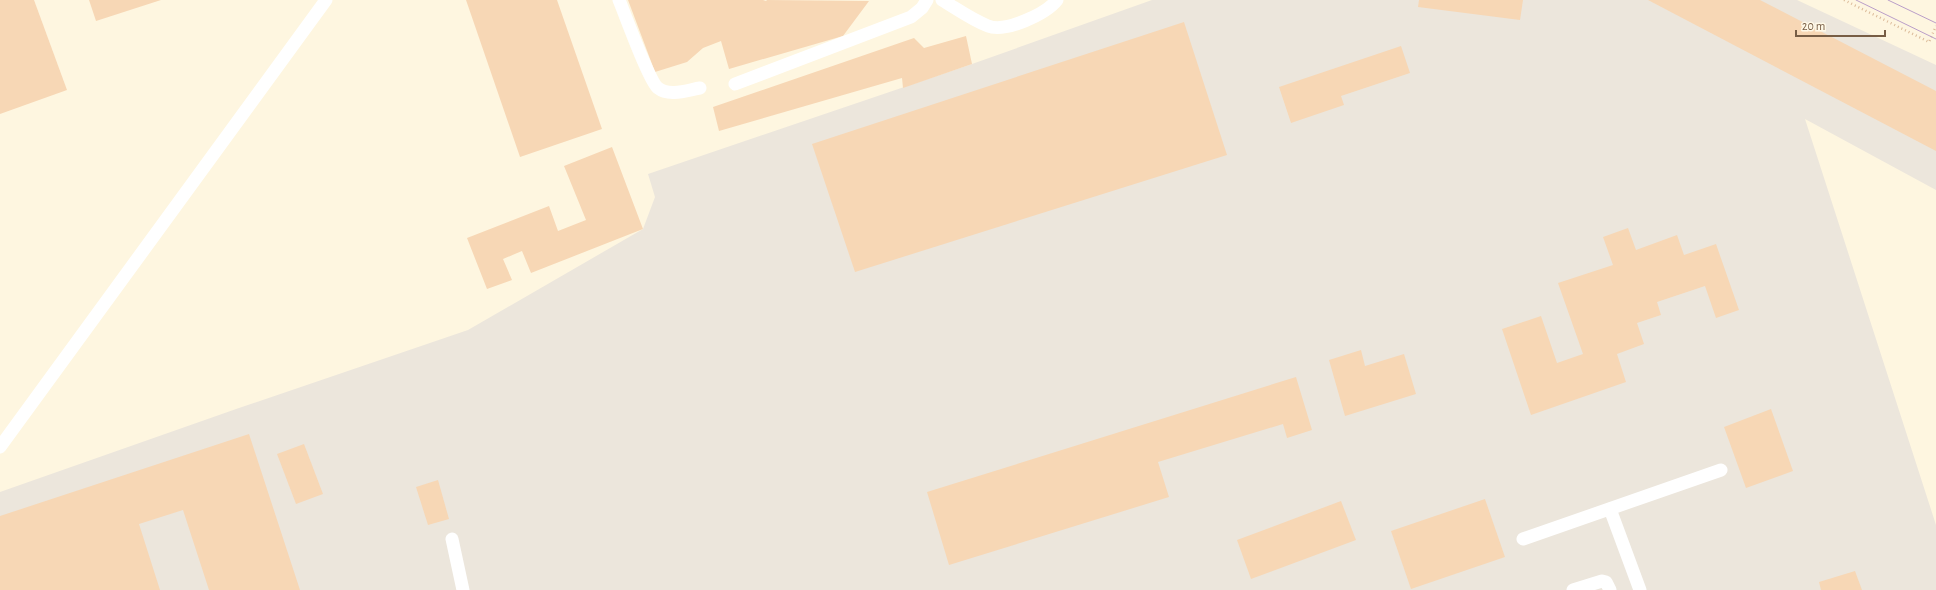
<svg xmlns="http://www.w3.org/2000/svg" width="1936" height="590" viewBox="0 0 1936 590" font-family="'Alegreya Sans',sans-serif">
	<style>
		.industrial { fill: #ece6dc }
		.building { fill: #f7d7b5 }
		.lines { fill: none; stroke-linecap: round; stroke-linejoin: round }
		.path { stroke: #dbba98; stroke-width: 2.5; stroke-dasharray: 1 3; stroke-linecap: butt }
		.lane { stroke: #fff; stroke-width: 13 }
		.tram { stroke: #ba9ec8; stroke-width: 1 }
	</style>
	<rect width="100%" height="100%" fill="#fef6e0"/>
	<path class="industrial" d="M 1152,0 L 1797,0 L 1936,65 L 1936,190 L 1805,119 L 1936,525 L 1936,590 L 0,590 L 0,492 L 239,408 L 468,330 L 643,229 L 655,197 L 648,174 L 972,64 Z"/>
	<g class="building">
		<path d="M 0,0 L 34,0 L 67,90 L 0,114 Z"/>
		<path d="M 89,0 L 161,0 L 96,21 Z"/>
		<path d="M 466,0 L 557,0 L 602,129 L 520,157 Z"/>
		<path d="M 628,0 L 763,0 L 766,1 L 767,0 L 869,1 L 843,36 L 729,69 L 721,41 L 703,48 L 687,62 L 655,72 Z"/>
		<path d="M 1419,0 L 1523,0 L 1520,20 L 1418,7 Z"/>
		<path d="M 1648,0 L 1760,0 L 1936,91 L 1936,151 Z"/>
		<path d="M 1184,22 L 1227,155 L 855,272 L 812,144 Z"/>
		<path d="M 966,36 L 972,64 L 903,88 L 902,78 L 719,131 L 713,107 L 914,38 L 924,48 Z"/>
		<path d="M 1401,46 L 1410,73 L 1341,96 L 1344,105 L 1291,123 L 1279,87 Z"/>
		<path d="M 612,147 L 643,229 L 531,273 L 522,251 L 503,259 L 512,280 L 487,289 L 467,238 L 549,206 L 558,231 L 586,220 L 564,166 Z"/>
		<path d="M 1628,228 L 1636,250 L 1677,235 L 1684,255 L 1716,244 L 1739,310 L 1716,318 L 1705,286 L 1657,302 L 1661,315 L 1637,323 L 1644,344 L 1617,354 L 1626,382 L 1531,415 L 1502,329 L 1541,316 L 1557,363 L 1583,354 L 1558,283 L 1613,265 L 1603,237 Z"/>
		<path d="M 1361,350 L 1365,366 L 1404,354 L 1416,394 L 1345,416 L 1329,360 Z"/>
		<path d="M 1296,377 L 1312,430 L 1287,438 L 1283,424 L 1158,462 L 1169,497 L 949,565 L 927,492 Z"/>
		<path d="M 1771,409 L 1793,471 L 1746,488 L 1724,427 Z"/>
		<path d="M 249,434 L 300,590 L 209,590 L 183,510 L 139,524 L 160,590 L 0,590 L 0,516 Z"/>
		<path d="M 304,444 L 323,494 L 296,504 L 277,454 Z"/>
		<path d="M 438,480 L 449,519 L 428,525 L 416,487 Z"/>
		<path d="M 1485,499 L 1505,557 L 1411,589 L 1391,531 Z"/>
		<path d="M 1341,501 L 1356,540 L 1251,579 L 1237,540 Z"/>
		<path d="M 1855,571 L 1862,590 L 1821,590 L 1819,582 Z"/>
	</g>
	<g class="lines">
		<path class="path" d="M 1844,0 L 1929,42 L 1936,26"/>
		<g class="lane">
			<path d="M 619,0 C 625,14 649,81 658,88 C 669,97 688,90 700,88"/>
			<path d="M 942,0 C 957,9 972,20 988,26 C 1005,33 1046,14 1057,0"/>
			<path d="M 735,84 L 911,17 L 922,8 L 927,0"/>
			<path d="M 0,447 L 326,0"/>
			<path d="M 1610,509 L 1640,590"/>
			<path d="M 452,539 L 463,590"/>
			<path d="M 1523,539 L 1721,470"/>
			<path d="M 1573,590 L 1602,581 L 1606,582 L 1610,590"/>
		</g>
		<g class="tram">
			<path d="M 1856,0 L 1936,39"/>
			<path d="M 1888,0 L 1936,23"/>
		</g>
	</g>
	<path d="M1796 30v6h89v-6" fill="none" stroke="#775d45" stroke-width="2"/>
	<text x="1802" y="30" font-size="12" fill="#775d45" stroke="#fff9e8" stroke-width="3" paint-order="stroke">20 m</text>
</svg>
